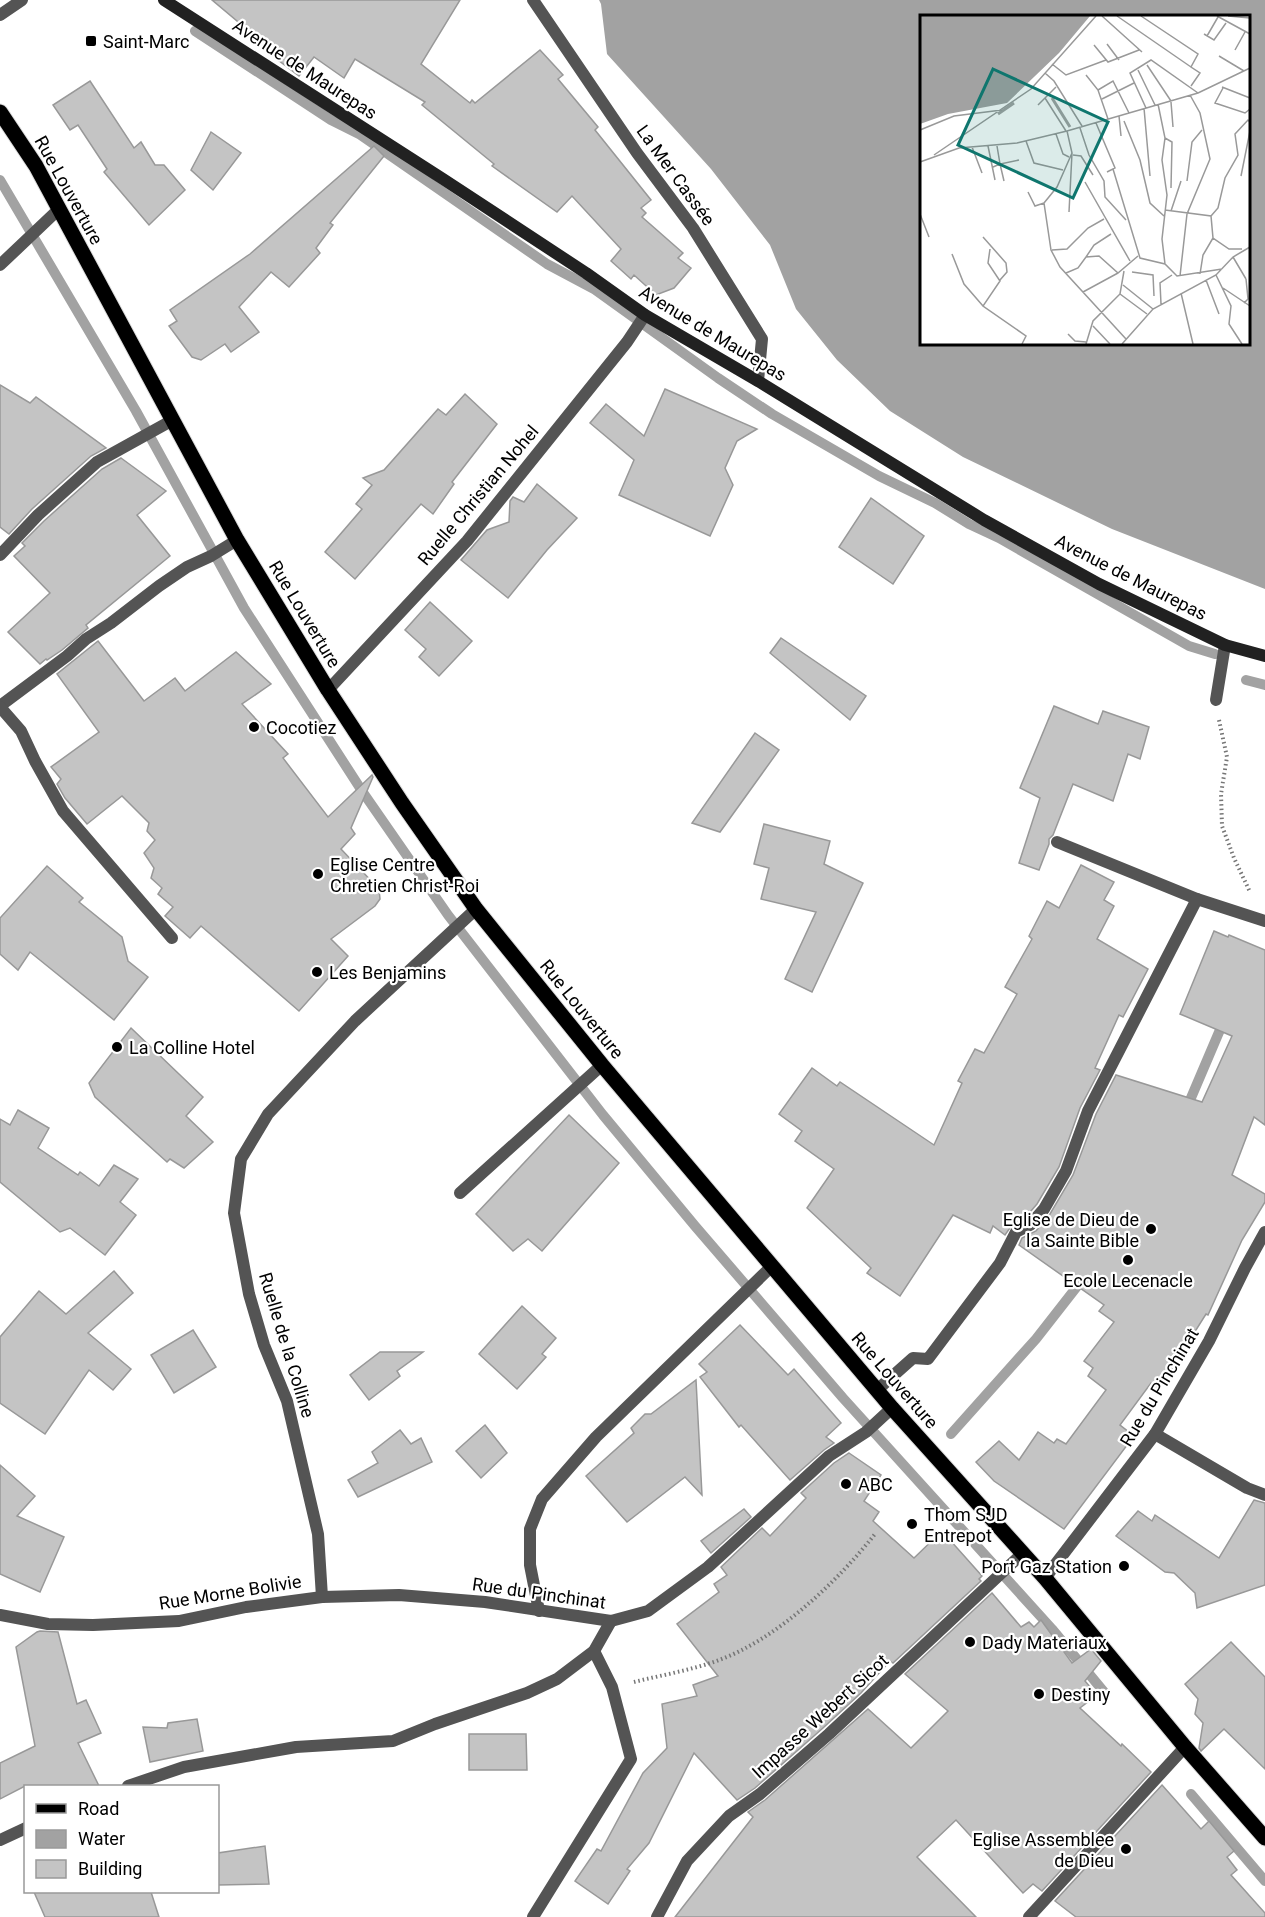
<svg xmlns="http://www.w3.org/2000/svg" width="1265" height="1917" viewBox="0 0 1265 1917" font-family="Roboto,sans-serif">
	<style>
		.water { fill: #a2a2a2; fill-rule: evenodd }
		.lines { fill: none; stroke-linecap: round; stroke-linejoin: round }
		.stream { stroke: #a2a2a2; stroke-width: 10 }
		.building { fill: #c4c4c4; stroke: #989898; stroke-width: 1.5 }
		.primary-casing { stroke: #dbdbdb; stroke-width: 17 }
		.path { stroke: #767676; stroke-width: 4; stroke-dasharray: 1.5 3; stroke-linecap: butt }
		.lane { stroke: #545454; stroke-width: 12 }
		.street { stroke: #545454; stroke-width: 12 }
		.secondary { stroke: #212121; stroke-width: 12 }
		.primary { stroke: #000; stroke-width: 15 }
		.poi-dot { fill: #000; stroke: #fff; stroke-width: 2 }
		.labels { text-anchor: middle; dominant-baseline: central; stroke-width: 4.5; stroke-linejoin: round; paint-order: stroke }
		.poi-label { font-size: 18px; fill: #000; stroke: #fff; text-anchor: start }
		.street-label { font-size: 18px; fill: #000; stroke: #fff }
		.inset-river { fill: none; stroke: #a2a2a2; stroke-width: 3 }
		.inset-road { fill: none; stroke: #999; stroke-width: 1.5 }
		.view { fill: #0f766e; fill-opacity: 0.15; stroke: #0f766e; stroke-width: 3 }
		.inset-edge { fill: none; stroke: #000; stroke-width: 3 }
	</style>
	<rect width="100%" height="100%" fill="#fff"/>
	<path class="water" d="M 599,0 L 1265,0 L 1265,589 L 1112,529 L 963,457 L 890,411 L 837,360 L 796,309 L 770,245 L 711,169 L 607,54 L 601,4 ZM 922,16 L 1248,16 L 1248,344 L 922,344 Z"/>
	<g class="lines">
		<g class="stream">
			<path d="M 195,31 L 331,120 L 359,134 L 547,264 L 594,289 L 718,378 L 772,414 L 879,476 L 935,503 L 969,524 L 999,538 L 1189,646 L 1215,654"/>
			<path d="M 0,180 L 136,411 L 244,608 L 362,791 L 448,915 L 603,1115 L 695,1226 L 843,1398 L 1052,1629 L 1104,1692"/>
			<path d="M 1246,680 L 1265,685"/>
			<path d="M 1185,1112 L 1225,1018"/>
			<path d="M 951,1434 L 1036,1339 L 1086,1275"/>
			<path d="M 1191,1794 L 1265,1881"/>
		</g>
	</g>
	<g class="building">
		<path d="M 212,0 L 460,0 L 421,64 L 470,103 L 472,100 L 475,103 L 540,50 L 563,75 L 558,79 L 598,127 L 595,130 L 651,200 L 641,208 L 646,213 L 642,217 L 683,253 L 678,258 L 691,268 L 674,288 L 656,295 L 634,275 L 631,279 L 611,261 L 621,249 L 572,196 L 557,212 L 492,166 L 494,164 L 422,105 L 425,102 L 355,59 L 344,78 L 314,57 L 299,76 L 253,41 L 256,37 Z"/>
		<path d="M 90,81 L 134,148 L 141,142 L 155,165 L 164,165 L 185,190 L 149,225 L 104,172 L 107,169 L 78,125 L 70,130 L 53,105 Z"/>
		<path d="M 211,132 L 241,153 L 213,190 L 191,170 Z"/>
		<path d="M 374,146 L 384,156 L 330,223 L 333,225 L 316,248 L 320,253 L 289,287 L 271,272 L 239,307 L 259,332 L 231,352 L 225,344 L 201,360 L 192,357 L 169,326 L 177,321 L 170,310 L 250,254 Z"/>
		<path d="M 0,385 L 30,403 L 36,397 L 106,448 L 91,456 L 32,509 L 9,534 L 0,527 Z"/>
		<path d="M 665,389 L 757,429 L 737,441 L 725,468 L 733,485 L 710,536 L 619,495 L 634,460 L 590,423 L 606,404 L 644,436 Z"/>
		<path d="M 465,394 L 497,424 L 452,482 L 454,484 L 433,514 L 421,504 L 355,579 L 325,552 L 362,509 L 356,504 L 372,485 L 363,478 L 384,470 L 438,409 L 446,415 Z"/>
		<path d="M 121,458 L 166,491 L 137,515 L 170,556 L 86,625 L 88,628 L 62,650 L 47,660 L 46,659 L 40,664 L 8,632 L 50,593 L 14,556 L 25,546 L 22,543 L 44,521 L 102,469 Z"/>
		<path d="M 537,484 L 577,518 L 547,550 L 508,598 L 461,560 L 487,530 L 509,522 L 510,501 L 513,497 L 524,502 Z"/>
		<path d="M 871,498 L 924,536 L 893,584 L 839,547 Z"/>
		<path d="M 430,602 L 472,641 L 439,676 L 419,657 L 426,649 L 405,630 Z"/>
		<path d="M 781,638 L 866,696 L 850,720 L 770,653 Z"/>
		<path d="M 98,641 L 144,701 L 175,678 L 185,691 L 236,652 L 271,684 L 242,704 L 288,754 L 283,758 L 328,817 L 372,775 L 373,777 L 351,828 L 355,834 L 341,849 L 379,889 L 380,899 L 375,906 L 331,939 L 348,956 L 299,1011 L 201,926 L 190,938 L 165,916 L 173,907 L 158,894 L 162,888 L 151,878 L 154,868 L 144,853 L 155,840 L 147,831 L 149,823 L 122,796 L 87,824 L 65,798 L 57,784 L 61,779 L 51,767 L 99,732 L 57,674 Z"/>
		<path d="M 1054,706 L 1098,724 L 1103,711 L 1149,727 L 1140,759 L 1128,754 L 1113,801 L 1073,784 L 1053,835 L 1049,839 L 1049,844 L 1039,870 L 1019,863 L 1040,798 L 1020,788 Z"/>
		<path d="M 755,733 L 779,750 L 720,832 L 692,823 Z"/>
		<path d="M 764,824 L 830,841 L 824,864 L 863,883 L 812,992 L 785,979 L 816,912 L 761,899 L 769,868 L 754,864 Z"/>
		<path d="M 1081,865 L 1114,882 L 1104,900 L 1114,906 L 1097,939 L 1148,969 L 1123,1017 L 1119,1015 L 1095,1068 L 1100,1070 L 1080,1108 L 1059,1167 L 1037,1204 L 1025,1218 L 1012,1225 L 1005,1235 L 993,1226 L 990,1233 L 953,1215 L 900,1296 L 867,1273 L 871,1268 L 807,1208 L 834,1169 L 795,1141 L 802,1131 L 779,1114 L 812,1068 L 837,1086 L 840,1082 L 934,1145 L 962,1083 L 958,1081 L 975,1049 L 984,1053 L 1017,994 L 1005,987 L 1032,939 L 1029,936 L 1047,901 L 1059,908 Z"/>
		<path d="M 47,866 L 83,898 L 79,902 L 122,937 L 128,961 L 148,977 L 114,1020 L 30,952 L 18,970 L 0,954 L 0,918 Z"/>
		<path d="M 1214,931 L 1228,937 L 1229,935 L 1265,950 L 1265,1125 L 1254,1117 L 1232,1175 L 1265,1194 L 1265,1202 L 1242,1240 L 1208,1315 L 1206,1314 L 1159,1389 L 1151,1383 L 1120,1425 L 1134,1436 L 1064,1529 L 994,1481 L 976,1462 L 999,1441 L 1019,1460 L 1038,1432 L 1054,1443 L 1057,1439 L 1066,1444 L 1106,1390 L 1088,1376 L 1093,1368 L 1084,1361 L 1114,1322 L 1099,1311 L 1104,1305 L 1019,1245 L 1022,1238 L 1036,1231 L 1050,1214 L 1073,1175 L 1096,1114 L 1116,1075 L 1202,1102 L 1232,1036 L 1180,1014 Z"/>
		<path d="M 131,1028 L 203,1097 L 186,1116 L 213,1142 L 184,1168 L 170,1159 L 167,1162 L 95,1097 L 89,1083 Z"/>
		<path d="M 18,1110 L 49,1128 L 38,1148 L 78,1175 L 80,1172 L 99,1186 L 114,1165 L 138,1179 L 120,1202 L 136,1215 L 105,1255 L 70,1228 L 60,1232 L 0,1182 L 0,1119 L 10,1125 Z"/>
		<path d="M 569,1115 L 619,1163 L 542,1251 L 528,1239 L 513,1251 L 476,1214 Z"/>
		<path d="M 114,1271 L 133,1293 L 88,1333 L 131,1369 L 113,1390 L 89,1370 L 45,1434 L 0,1403 L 0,1337 L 39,1291 L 66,1314 Z"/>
		<path d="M 522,1306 L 556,1338 L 542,1354 L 546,1357 L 517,1389 L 479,1354 Z"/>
		<path d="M 740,1325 L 788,1375 L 794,1369 L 841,1423 L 826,1437 L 834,1443 L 824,1450 L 790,1480 L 741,1425 L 739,1427 L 700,1377 L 707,1372 L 699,1364 Z"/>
		<path d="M 193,1330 L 216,1367 L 174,1393 L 151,1355 Z"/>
		<path d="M 380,1352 L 423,1352 L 397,1371 L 400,1376 L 369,1400 L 350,1375 Z"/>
		<path d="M 696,1380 L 702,1495 L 685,1477 L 627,1522 L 586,1476 L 634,1433 L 631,1428 L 645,1414 L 651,1414 Z"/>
		<path d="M 485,1425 L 507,1453 L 481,1478 L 456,1451 Z"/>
		<path d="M 400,1430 L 411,1444 L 421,1438 L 432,1462 L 358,1497 L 348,1480 L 378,1463 L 372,1452 Z"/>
		<path d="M 849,1453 L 881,1475 L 864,1501 L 879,1512 L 873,1521 L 914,1558 L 942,1531 L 982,1576 L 979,1579 L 981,1581 L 893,1663 L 890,1661 L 861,1693 L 823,1728 L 755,1788 L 737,1800 L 694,1753 L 649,1843 L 627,1869 L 630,1871 L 608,1904 L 575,1881 L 597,1849 L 601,1851 L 643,1773 L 667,1748 L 662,1704 L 697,1696 L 693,1685 L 718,1676 L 677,1624 L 719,1592 L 714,1584 L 727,1575 L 721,1567 L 762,1528 L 770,1536 L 806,1498 L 801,1493 L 834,1463 Z"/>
		<path d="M 0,1465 L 35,1496 L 17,1516 L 64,1537 L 40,1592 L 0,1574 Z"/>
		<path d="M 1254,1500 L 1265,1503 L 1265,1585 L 1197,1608 L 1195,1593 L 1174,1573 L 1165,1572 L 1116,1536 L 1138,1511 L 1152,1521 L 1155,1515 L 1219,1558 Z"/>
		<path d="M 744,1509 L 751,1517 L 711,1553 L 701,1541 Z"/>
		<path d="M 992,1593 L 1021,1627 L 1029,1622 L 1034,1627 L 1041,1620 L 1072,1663 L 1091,1649 L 1101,1661 L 1085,1681 L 1097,1695 L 1080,1708 L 1121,1746 L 1122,1744 L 1151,1772 L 1042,1891 L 1033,1884 L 1023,1893 L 956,1820 L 917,1857 L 976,1917 L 675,1917 L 753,1817 L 748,1812 L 765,1800 L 868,1709 L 911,1748 L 948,1711 L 905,1674 Z"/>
		<path d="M 40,1631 L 58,1632 L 77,1704 L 86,1700 L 101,1733 L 78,1743 L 99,1786 L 25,1786 L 0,1799 L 0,1763 L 35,1746 L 16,1647 L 37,1632 Z"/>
		<path d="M 1231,1642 L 1265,1677 L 1265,1769 L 1224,1729 L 1201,1751 L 1199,1748 L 1203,1723 L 1195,1714 L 1198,1699 L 1185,1684 Z"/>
		<path d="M 197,1719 L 203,1751 L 150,1762 L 143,1727 L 167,1728 L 168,1723 Z"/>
		<path d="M 469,1734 L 526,1734 L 527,1770 L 469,1770 Z"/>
		<path d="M 1162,1785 L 1201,1829 L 1209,1821 L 1234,1851 L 1227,1857 L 1237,1870 L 1231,1875 L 1265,1913 L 1265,1917 L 1076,1917 L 1055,1901 Z"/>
		<path d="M 265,1846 L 269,1884 L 218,1885 L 218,1853 Z"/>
		<path d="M 34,1892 L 151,1892 L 159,1917 L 45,1917 Z"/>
	</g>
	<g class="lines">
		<defs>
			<path id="primary" d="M 0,112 L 36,166 L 237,540 L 328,690 L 402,803 L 476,909 L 602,1065 L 892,1408 L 1045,1578 L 1185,1747 L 1265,1838"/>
		</defs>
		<use href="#primary" class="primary-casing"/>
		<g class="path">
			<path d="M 1219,720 L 1227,757 L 1221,794 L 1222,826 L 1234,858 L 1250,892"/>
			<path d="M 634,1682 C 662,1675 692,1670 719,1660 C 777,1639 837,1582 875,1534"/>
		</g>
		<g class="lane">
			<path d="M 0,15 L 22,0"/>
			<path d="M 328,690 L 467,541 L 627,342 L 645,315"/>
			<path d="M 1216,700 L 1225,645"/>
			<path d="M 460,1193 L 602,1065"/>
			<path d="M 1155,1434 L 1247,1488 L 1265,1495"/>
		</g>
		<g class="street">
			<path d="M 533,0 L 637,153 L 693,228 L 762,339 L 758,381"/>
			<path d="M 0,265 L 59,209"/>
			<path d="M 0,555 L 38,515 L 97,462 L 171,421"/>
			<path d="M 0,706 L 67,656 L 86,639 L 111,623 L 159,586 L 187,567 L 211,556 L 237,540"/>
			<path d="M 0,707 L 21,731 L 35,761 L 63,811 L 172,938"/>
			<path d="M 1057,842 L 1197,899 L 1265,921"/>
			<path d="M 877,1390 L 913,1358 L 928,1359 L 1000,1263 L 1016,1232 L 1030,1225 L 1044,1209 L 1066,1171 L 1088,1111 L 1197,899"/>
			<path d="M 1045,1578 L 1155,1434 L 1209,1341 L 1245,1268 L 1265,1232"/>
			<path d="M 322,1597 L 318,1534 L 287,1401 L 264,1345 L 249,1294 L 234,1213 L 241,1159 L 268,1114 L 355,1021 L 476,909"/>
			<path d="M 539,1611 L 530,1565 L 530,1529 L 542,1499 L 596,1437 L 772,1266"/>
			<path d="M 0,1615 L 48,1624 L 93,1625 L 179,1621 L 246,1607 L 322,1597 L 399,1595 L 485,1602 L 611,1621 L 648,1611 L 708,1567 L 829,1456 L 866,1432 L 892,1408"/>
			<path d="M 128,1786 L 184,1767 L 296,1747 L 393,1741 L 435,1724 L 527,1693 L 557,1679 L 594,1651 L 611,1621"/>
			<path d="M 0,1840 L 26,1828"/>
			<path d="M 533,1917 L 631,1759 L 612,1687 L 594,1651"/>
			<path d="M 657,1917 L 687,1861 L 729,1816 L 760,1794 L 829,1734 L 1023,1553"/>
			<path d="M 1029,1917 L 1185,1747"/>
		</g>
		<path class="secondary" d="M 164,0 L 443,179 L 586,273 L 645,315 L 758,381 L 984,520 L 1099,584 L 1163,615 L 1225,645 L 1265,656"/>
		<use href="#primary" class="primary"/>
	</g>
	<g class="poi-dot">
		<rect x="85" y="35" width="12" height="12" rx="3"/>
		<circle cx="254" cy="727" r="6"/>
		<circle cx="318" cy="874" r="6"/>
		<circle cx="317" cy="972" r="6"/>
		<circle cx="117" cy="1047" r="6"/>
		<circle cx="1151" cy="1229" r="6"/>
		<circle cx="1128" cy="1260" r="6"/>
		<circle cx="846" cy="1484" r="6"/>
		<circle cx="912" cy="1524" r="6"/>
		<circle cx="1124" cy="1566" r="6"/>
		<circle cx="970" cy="1642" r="6"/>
		<circle cx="1039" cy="1694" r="6"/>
		<circle cx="1126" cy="1849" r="6"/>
	</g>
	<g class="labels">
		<g class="poi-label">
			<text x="103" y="41">Saint-Marc</text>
			<text x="266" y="727">Cocotiez</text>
			<text x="330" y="864">Eglise Centre<tspan x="330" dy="21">Chretien Christ-Roi</tspan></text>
			<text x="329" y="972">Les Benjamins</text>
			<text x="129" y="1047">La Colline Hotel</text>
			<text x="1139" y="1219" text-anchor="end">Eglise de Dieu de<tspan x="1139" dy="21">la Sainte Bible</tspan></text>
			<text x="1128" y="1280" text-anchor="middle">Ecole Lecenacle</text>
			<text x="858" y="1484">ABC</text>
			<text x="924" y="1514">Thom SJD<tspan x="924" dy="21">Entrepot</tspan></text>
			<text x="1112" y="1566" text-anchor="end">Port Gaz Station</text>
			<text x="982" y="1642">Dady Materiaux</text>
			<text x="1051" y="1694">Destiny</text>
			<text x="1114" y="1839" text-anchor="end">Eglise Assemblee<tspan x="1114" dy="21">de Dieu</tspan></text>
		</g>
		<g class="street-label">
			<text transform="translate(305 69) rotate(33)">Avenue de Maurepas</text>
			<text transform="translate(676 175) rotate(54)">La Mer Cassée</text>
			<text transform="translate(69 190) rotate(61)">Rue Louverture</text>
			<text transform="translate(713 333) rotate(31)">Avenue de Maurepas</text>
			<text transform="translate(478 495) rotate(-50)">Ruelle Christian Nohel</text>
			<text transform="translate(1131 577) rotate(27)">Avenue de Maurepas</text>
			<text transform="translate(305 614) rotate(59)">Rue Louverture</text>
			<text transform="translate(582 1009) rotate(51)">Rue Louverture</text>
			<text transform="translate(287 1345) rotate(73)">Ruelle de la Colline</text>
			<text transform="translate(895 1380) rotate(49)">Rue Louverture</text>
			<text transform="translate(1159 1387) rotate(-59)">Rue du Pinchinat</text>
			<text transform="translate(230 1592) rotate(-9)">Rue Morne Bolivie</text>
			<text transform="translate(539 1593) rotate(8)">Rue du Pinchinat</text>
			<text transform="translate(820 1716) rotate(-42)">Impasse Webert Sicot</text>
		</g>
	</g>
	<g transform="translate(920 15)">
		<rect width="330" height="330" fill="#fff"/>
		<path d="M 0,1 L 170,1 L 139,38 L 87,88 L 28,99 L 0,109 Z" fill="#a2a2a2"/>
		<path class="inset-river" d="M 132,83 L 150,112M 78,99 L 94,88"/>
		<path class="inset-road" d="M 182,1 L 222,37M 197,1 L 271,52M 221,1 L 278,39 L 271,52 L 280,58 L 271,71M 297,1 L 330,19M 308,1 L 330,3M 284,19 L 294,25 L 306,8M 287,21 L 298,2M 187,29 L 199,45M 174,30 L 188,47 L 219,35M 315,35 L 325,17M 299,41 L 324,56M 132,49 L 146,60 L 186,45M 227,50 L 251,86M 218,55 L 235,90M 125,58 L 134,66 L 162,111M 166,60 L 178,75 L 188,104M 302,72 L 330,83M 303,73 L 295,88 L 325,98 L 330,94M 178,75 L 193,66 L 209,98M 125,83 L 146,116M 182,84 L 214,68M 251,87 L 253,112M 238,89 L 245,123 L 242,145 L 247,180 L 242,224 L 245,249M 118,90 L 136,72M 224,93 L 230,161M 226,93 L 210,58 L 231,45 L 278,78M 199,101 L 201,121M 204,106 L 220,145 L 230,188 L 244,201M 176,108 L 195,153 L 187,157M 160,113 L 169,140 L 184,166 L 185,182 L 206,205M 0,115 L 34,101 L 82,95M 147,116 L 152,138 L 137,172 L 124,188 L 131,235 L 140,252 L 206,324M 136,119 L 143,139 L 149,142M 245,123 L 252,127 L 251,173M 106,126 L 114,148 L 143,155M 68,131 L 75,165M 52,132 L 62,158M 14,140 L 111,74 L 176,1M 153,140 L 161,141 L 173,160M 0,147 L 39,133 L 97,128 L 147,116 L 278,78 L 330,53M 73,152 L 80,149 L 77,131M 193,154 L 220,243 L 245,249 L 257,261 L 302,254M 321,161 L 330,116M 84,166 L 80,149 L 99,145M 267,166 L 272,127 L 282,115M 165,167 L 210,246M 108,177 L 115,191 L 124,188M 245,195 L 291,201 L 293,223 L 309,234 L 322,234M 251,196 L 261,166M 149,197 L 152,138M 0,199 L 9,222M 291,201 L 298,193 L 305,163 L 318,140 L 315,119 L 328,105 L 330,107M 63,222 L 86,248 L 87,257 L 80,265M 70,234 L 68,248 L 80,266 L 63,291 L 106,321 L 102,329M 132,235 L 147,234 L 168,213 L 184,204M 32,239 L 44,269 L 63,291M 166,242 L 174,230 L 191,219M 313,242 L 326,264M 212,257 L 233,260 L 234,281M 146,258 L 158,253 L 166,242 L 179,241 L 198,258 L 218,241M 280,259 L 283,240 L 293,223M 296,260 L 311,291 L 309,309 L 322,329M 260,261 L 267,199 L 290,144 L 280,98 L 270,80M 286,265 L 299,299M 203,270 L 233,294M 303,273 L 330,291M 163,277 L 198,258M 261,278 L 273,329M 200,279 L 227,299M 324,288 L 328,284 L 326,264M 241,289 L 240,268 L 252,260M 173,311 L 190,329M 148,319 L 155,326 L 166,327M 166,329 L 173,306 L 200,279 L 204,256M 202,329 L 233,294 L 296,260 L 313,242 L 330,232"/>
		<path class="view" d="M 73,54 L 188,107 L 153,183 L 38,130 Z"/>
		<rect width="330" height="330" class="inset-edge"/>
	</g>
	<rect x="24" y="1785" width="195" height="108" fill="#ffffff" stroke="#999999" stroke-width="1.5"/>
	<rect x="36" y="1804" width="30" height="9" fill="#000000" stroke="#999999" stroke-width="1.5"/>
	<text x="78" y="1815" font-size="18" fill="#000000">Road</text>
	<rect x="36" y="1830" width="30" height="18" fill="#a2a2a2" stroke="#999999" stroke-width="1.5"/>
	<text x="78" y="1845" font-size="18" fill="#000000">Water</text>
	<rect x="36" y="1860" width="30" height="18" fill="#c4c4c4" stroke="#999999" stroke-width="1.5"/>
	<text x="78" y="1875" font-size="18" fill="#000000">Building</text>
</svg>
